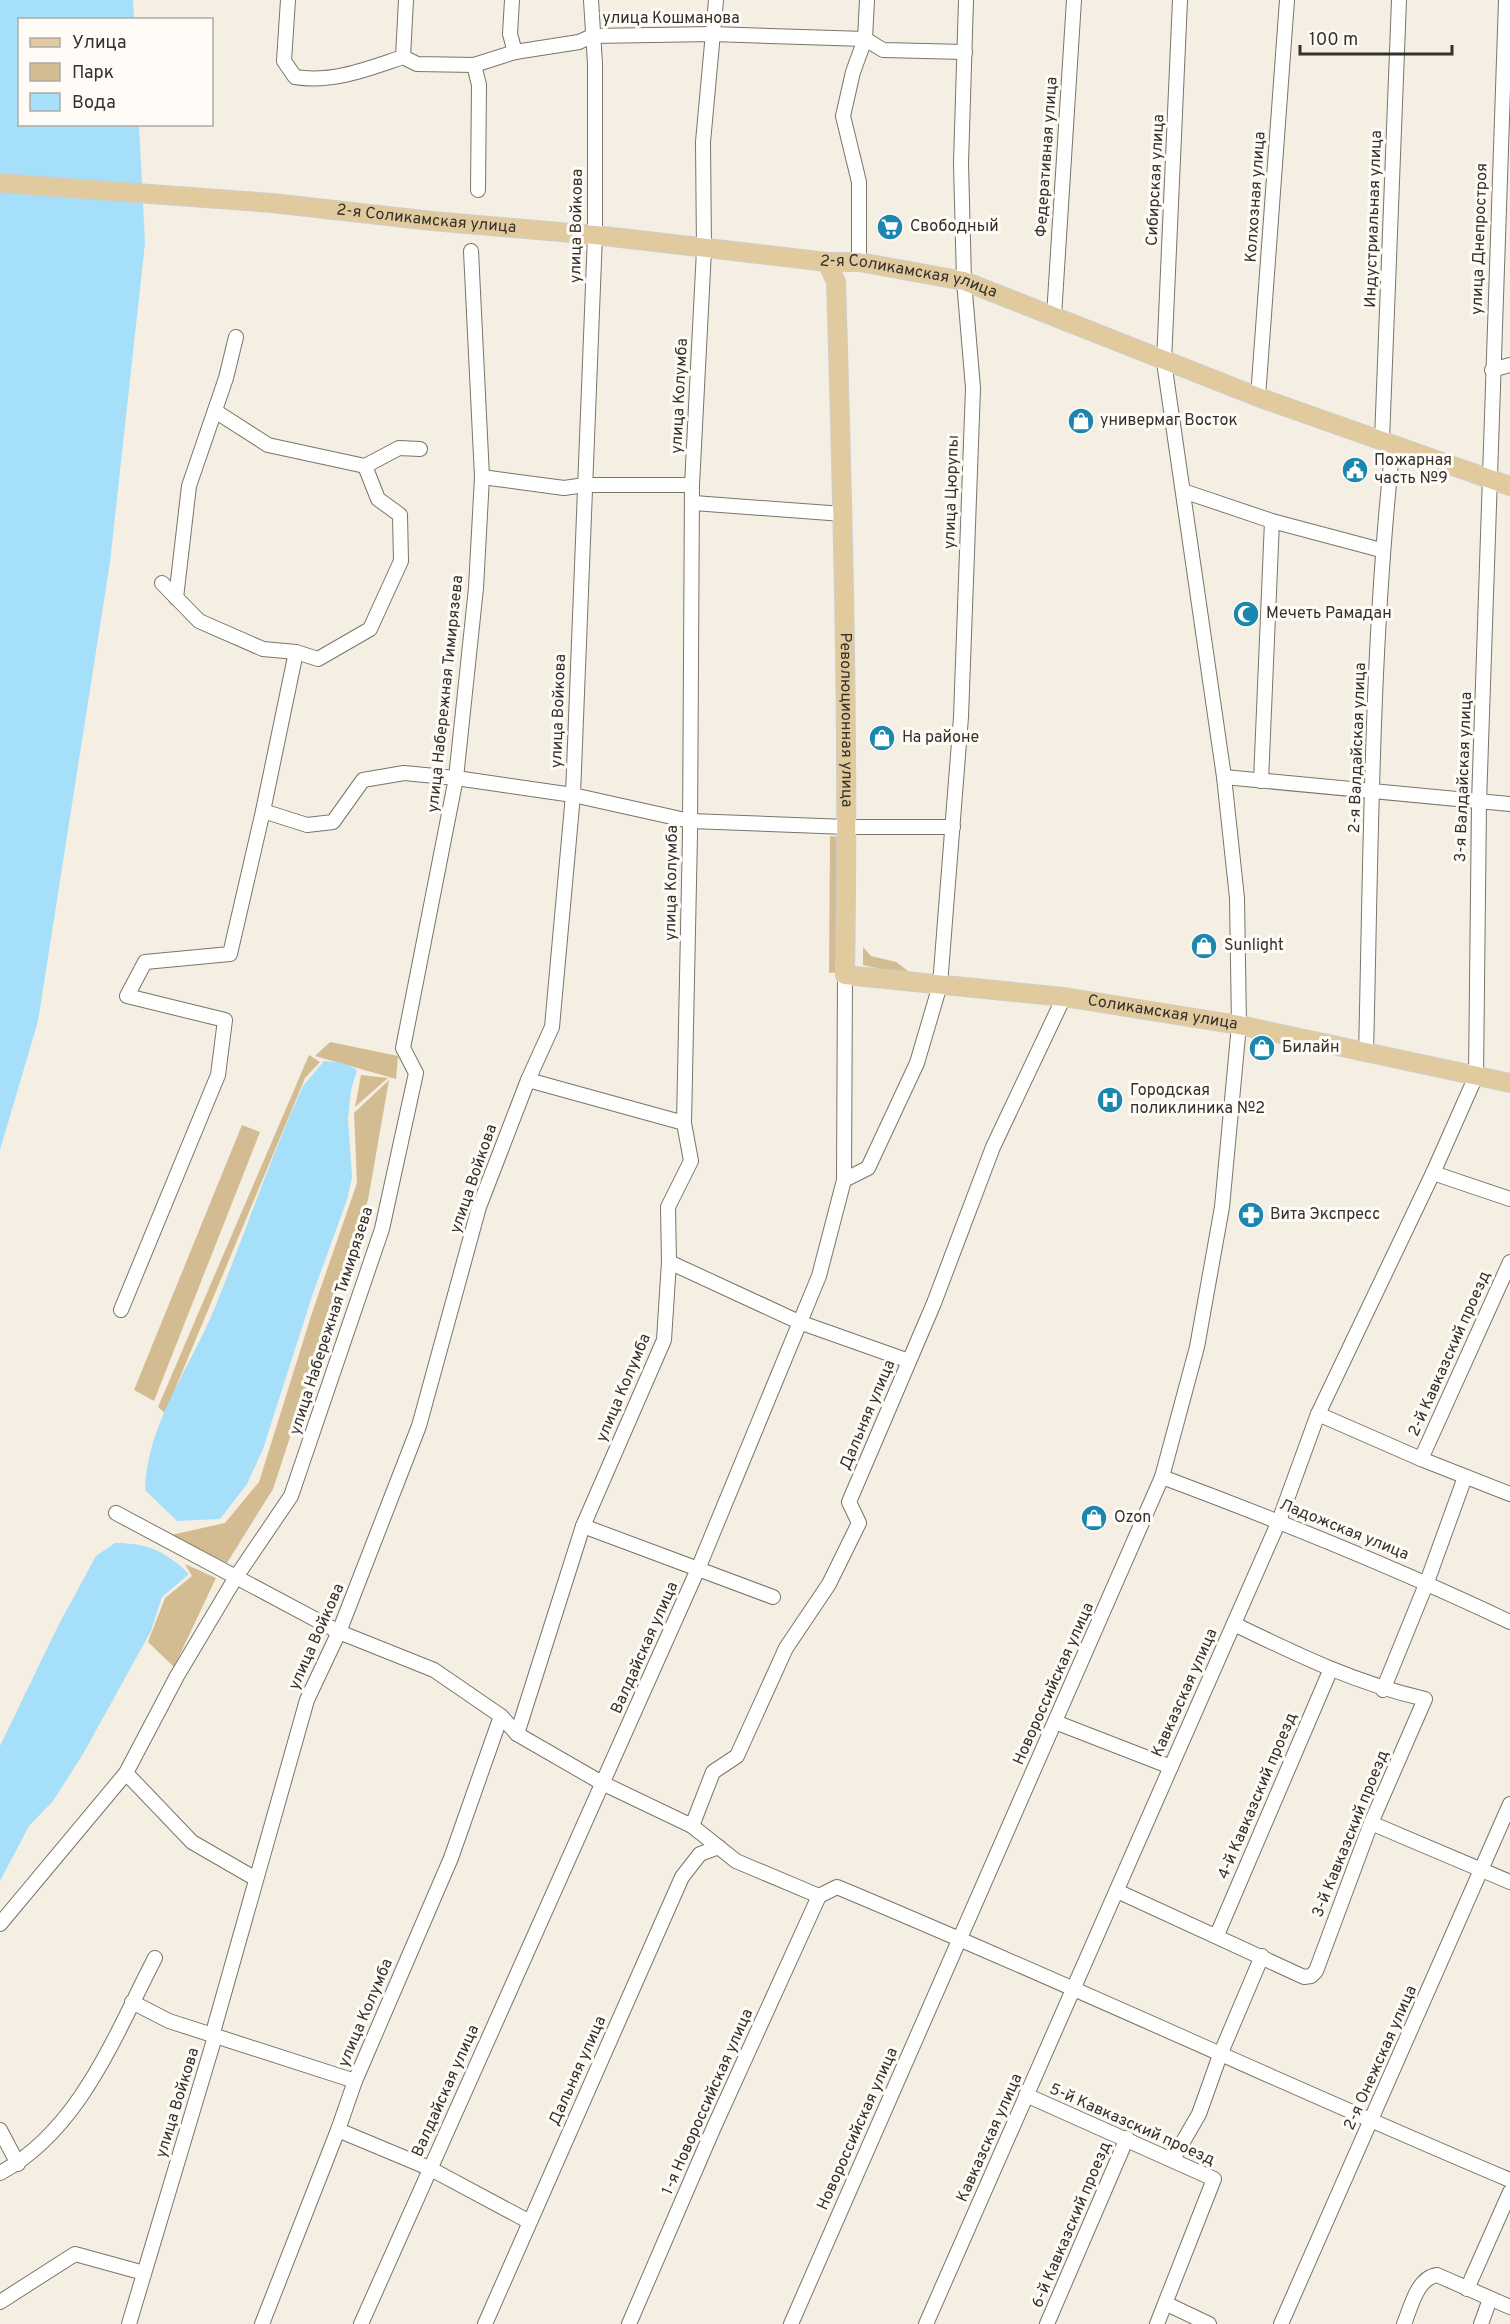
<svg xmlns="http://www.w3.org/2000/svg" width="1510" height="2324" viewBox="0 0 1510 2324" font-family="Overpass,sans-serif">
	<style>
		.green { fill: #d3bc91 }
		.water { fill: #a6dffa }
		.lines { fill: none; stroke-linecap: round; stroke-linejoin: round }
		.minor-casing { stroke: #7a7569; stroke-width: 16 }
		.major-casing { stroke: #cececc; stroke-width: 20 }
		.minor { stroke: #fff; stroke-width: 14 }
		.major { stroke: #e0ca9e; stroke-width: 18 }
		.labels { text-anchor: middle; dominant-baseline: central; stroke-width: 6; stroke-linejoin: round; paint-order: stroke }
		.street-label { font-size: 16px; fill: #33312c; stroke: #fffcf7 }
		.poi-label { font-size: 16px; fill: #33312c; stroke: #fffcf7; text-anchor: start }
	</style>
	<rect width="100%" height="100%" fill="#f5eee2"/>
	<g class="green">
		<path d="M 830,836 L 838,837 L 837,862 L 839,972 L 829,973 Z"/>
		<path d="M 863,947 L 871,956 L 896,962 L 916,977 L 863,965 Z"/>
		<path d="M 330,1042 L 398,1056 L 396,1079 L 315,1056 Z"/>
		<path d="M 309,1055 L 320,1062 L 305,1078 L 165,1413 L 158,1407 Z"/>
		<path d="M 361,1075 L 388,1078 L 355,1107 Z"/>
		<path d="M 389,1080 L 368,1200 L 273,1489 L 227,1563 L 171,1535 L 225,1523 L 259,1482 L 312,1313 L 357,1183 L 354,1113 Z"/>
		<path d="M 242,1125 L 260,1132 L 154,1401 L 134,1390 Z"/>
		<path d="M 185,1564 L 216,1578 L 174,1667 L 148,1642 L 165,1598 L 192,1576 Z"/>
	</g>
	<g class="water">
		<path d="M 0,0 L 133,0 L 134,19 L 20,20 L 20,124 L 139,125 L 145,243 L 110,562 L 38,1021 L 0,1150 Z"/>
		<path d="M 324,1061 L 344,1063 L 357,1070 L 351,1090 L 348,1119 L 352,1177 L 347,1200 L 313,1293 L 263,1449 L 247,1484 L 220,1519 L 177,1521 L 145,1490 C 147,1423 191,1367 215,1307 C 245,1234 270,1158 303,1086 Z"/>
		<path d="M 115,1543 C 148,1543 165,1551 189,1574 L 162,1597 L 151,1631 L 83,1754 L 53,1801 L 29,1826 L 0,1881 L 0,1746 L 58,1626 L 96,1556 Z"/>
	</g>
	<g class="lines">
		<defs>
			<g id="minor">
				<path d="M 288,0 L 284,61 L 295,77 C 333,83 367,69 403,57 L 417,64 L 474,65 L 515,52 L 579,42 L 592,36 L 712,34 L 865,39 L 883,50 L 965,52"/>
				<path d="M 512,0 L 510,34 L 515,52"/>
				<path d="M 403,57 L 406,0"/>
				<path d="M 474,65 L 479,85 L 478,190"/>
				<path d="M 859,262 L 859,182 L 843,116 L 853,72 L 865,39 L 867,0"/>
				<path d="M 1054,316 L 1074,0"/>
				<path d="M 1492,370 L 1510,365"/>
				<path d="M 1258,397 L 1287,0"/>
				<path d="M 215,411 L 268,445 L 365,466 L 399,448 L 420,449"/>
				<path d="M 1382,440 L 1399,0"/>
				<path d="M 482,477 L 564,488 L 585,485 L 692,485"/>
				<path d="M 1183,491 L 1272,521 L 1381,550"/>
				<path d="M 694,503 L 843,514"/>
				<path d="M 162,583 L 199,621 L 263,649 L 296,652 L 318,659 L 370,629 L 401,561 L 400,515 L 378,499 L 365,466"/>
				<path d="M 176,598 L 189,486 L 226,378 L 236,337"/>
				<path d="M 1224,777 L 1510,804"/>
				<path d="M 1261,781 L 1272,521"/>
				<path d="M 263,811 L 307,825 L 333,822 L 363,780 L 404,773 L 456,778 L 573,795 L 690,821 L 847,827 L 953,827"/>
				<path d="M 1366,1054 C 1371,850 1371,646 1393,444"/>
				<path d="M 528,1080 L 684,1123"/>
				<path d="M 1433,1173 L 1510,1199"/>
				<path d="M 844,1180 L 845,975"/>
				<path d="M 669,1262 L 799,1322 L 909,1361"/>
				<path d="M 121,1310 L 218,1075 L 225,1020 L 127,996 L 145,962 L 230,954 L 263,811 L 296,652"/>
				<path d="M 1318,1414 L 1421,1459 L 1510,1494"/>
				<path d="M 1421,1459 L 1510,1262"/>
				<path d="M 1162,1477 C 1280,1521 1396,1568 1510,1622"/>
				<path d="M 116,1513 L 339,1632 L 434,1670 L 501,1716 L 517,1734 L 602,1783 L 692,1826 L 736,1861 L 819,1896 L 837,1887 C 1063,1981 1284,2085 1510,2180"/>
				<path d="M 583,1526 L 773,1597"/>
				<path d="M 1383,1690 L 1427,1582 L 1465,1477"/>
				<path d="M 1055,1722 L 1171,1767"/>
				<path d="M 517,1734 L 583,1526 L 664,1340 L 669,1262 L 668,1207 L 691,1161 L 684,1123 L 690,834 L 692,485 L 704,250 L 703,142 L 716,0"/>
				<path d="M 126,1773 L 192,1842 L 256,1879"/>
				<path d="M 1371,1823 L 1510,1882"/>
				<path d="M 692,1826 L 713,1772 L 737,1756 L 786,1648 L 829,1584 L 859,1523 L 849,1502 L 934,1303 L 993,1147 L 1064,997"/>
				<path d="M 1117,1891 L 1304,1977 L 1311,1976 L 1316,1971 L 1371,1823 L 1425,1699 C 1355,1683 1298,1655 1234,1624"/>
				<path d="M 0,1924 L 126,1773 L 177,1676 L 236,1577 L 291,1496 L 382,1229 L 416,1073 L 403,1048 L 456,778 L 476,588 L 482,477 L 471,251"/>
				<path d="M 1217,1935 L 1330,1671"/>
				<path d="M 132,2002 L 169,2021 L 355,2081"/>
				<path d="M 1026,2095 L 1214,2179 L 1157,2324"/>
				<path d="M 0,2130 L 18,2164"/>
				<path d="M 338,2130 L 429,2168 L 528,2221"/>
				<path d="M 1173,2159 L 1199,2114 L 1220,2055 L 1262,1956"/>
				<path d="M 0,2173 C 80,2130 115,2035 155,1958"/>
				<path d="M 1467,2289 L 1510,2192"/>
				<path d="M 0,2302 L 75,2254 L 144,2273"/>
				<path d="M 1167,2304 L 1209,2324"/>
				<path d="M 129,2324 L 214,2040 L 212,2036 L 307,1700 L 339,1632 L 419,1426 L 479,1207 L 528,1080 L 552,1027 L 573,795 L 595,235 L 595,64 L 591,0"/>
				<path d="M 262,2324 L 338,2130 L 355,2081 L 451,1858 L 501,1716"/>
				<path d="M 361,2324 L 698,1569 L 819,1276 L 844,1180 L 868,1168 L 917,1063 L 940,985 L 961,717 L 973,388 L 964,281 L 961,163 L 966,0"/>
				<path d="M 485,2324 L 682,1877 L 700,1854 L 719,1847"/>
				<path d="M 629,2324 L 714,2127 L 819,1896"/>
				<path d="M 791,2324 L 1162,1477 L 1197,1347 L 1222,1207 L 1239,1025 L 1237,898 L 1224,777 L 1164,362 L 1180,0"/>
				<path d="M 926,2324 L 1279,1521 L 1318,1414 L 1433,1173 L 1476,1076 L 1479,803 L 1506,0"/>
				<path d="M 1047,2324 L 1127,2138"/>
				<path d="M 1281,2324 L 1510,1804"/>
				<path d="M 1404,2324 C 1411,2307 1417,2278 1437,2275 L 1510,2307"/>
				<path d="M 1481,2324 L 1490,2299"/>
			</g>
			<g id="major">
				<path id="s1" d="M 0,183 L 272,203 L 432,221 L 595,235 L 827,262 L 859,262 L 964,281 L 1258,397 L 1510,486"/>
				<path id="s2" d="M 827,262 L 836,282 C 843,513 849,744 845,975 L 1064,997 L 1239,1025 L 1510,1083"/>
			</g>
		</defs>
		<use href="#minor" class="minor-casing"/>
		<use href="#major" class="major-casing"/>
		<use href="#minor" class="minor"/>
		<use href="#major" class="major"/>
	</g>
	<defs>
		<symbol id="supermarket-disc" viewBox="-11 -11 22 22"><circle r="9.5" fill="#1b87ae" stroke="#fffcf7"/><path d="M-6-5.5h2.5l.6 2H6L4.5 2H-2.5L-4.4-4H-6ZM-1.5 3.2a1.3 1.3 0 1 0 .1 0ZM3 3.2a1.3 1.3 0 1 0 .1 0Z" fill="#fff"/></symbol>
		<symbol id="shop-disc" viewBox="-11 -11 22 22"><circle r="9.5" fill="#1b87ae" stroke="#fffcf7"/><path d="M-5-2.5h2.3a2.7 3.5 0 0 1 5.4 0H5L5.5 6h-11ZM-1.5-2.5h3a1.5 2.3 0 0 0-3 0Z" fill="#fff"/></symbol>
		<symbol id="civic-disc" viewBox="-11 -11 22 22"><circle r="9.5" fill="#1b87ae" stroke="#fffcf7"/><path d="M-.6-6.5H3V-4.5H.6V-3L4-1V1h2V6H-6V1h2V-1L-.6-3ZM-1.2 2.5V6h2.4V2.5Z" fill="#fff"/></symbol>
		<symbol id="mosque-disc" viewBox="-11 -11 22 22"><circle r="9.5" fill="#1b87ae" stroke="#fffcf7"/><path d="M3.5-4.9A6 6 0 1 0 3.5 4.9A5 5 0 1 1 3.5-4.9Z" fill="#fff"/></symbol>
		<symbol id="hospital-disc" viewBox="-11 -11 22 22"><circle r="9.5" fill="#1b87ae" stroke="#fffcf7"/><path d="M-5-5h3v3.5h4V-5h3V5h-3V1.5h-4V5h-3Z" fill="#fff"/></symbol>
		<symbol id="pharmacy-disc" viewBox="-11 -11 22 22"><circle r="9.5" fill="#1b87ae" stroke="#fffcf7"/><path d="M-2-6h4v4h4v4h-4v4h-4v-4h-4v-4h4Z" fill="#fff"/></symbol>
	</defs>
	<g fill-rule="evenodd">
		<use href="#supermarket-disc" x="875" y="212" width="30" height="30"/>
		<use href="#shop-disc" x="1066" y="406" width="30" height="30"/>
		<use href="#civic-disc" x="1340" y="455" width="30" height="30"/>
		<use href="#mosque-disc" x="1231" y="599" width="30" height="30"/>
		<use href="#shop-disc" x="867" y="723" width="30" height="30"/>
		<use href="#shop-disc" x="1189" y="931" width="30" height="30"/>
		<use href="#shop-disc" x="1247" y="1033" width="30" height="30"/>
		<use href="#hospital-disc" x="1095" y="1085" width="30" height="30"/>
		<use href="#pharmacy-disc" x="1236" y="1200" width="30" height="30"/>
		<use href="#shop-disc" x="1079" y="1503" width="30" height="30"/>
	</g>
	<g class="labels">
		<g class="street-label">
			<text x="671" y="19">улица Кошманова</text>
			<text transform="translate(1047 157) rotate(-86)">Федеративная улица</text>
			<text transform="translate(1156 180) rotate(-87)">Сибирская улица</text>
			<text transform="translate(1256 197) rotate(-86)">Колхозная улица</text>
			<text stroke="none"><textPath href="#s1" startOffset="428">2-я Соликамская улица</textPath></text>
			<text transform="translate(1374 219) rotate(-88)">Индустриальная улица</text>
			<text transform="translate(577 226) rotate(-89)">улица Войкова</text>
			<text transform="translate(1480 239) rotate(-88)">улица Днепростроя</text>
			<text stroke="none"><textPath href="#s1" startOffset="914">2-я Соликамская улица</textPath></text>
			<text transform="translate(680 396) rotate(-87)">улица Колумба</text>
			<text transform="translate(952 492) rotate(-88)">улица Цюрупы</text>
			<text transform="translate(446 694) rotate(-84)">улица Набережная Тимирязева</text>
			<text transform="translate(559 711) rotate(-88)">улица Войкова</text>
			<text stroke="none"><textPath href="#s2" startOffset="460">Революционная улица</textPath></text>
			<text transform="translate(1358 748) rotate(-88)">2-я Валдайская улица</text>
			<text transform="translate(1464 777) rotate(-88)">3-я Валдайская улица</text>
			<text transform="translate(672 883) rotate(-89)">улица Колумба</text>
			<text stroke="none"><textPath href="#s2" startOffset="1035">Соликамская улица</textPath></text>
			<text transform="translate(474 1179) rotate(-71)">улица Войкова</text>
			<text transform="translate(332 1321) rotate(-72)">улица Набережная Тимирязева</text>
			<text transform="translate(1450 1354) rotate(-66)">2-й Кавказский проезд</text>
			<text transform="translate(624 1388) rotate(-67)">улица Колумба</text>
			<text transform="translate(868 1415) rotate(-67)">Дальняя улица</text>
			<text transform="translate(1344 1530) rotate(22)">Ладожская улица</text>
			<text transform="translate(317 1637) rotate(-66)">улица Войкова</text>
			<text transform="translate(645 1648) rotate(-66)">Валдайская улица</text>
			<text transform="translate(1054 1684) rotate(-66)">Новороссийская улица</text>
			<text transform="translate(1185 1693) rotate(-66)">Кавказская улица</text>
			<text transform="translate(1258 1796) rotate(-67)">4-й Кавказский проезд</text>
			<text transform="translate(1351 1834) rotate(-68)">3-й Кавказский проезд</text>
			<text transform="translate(366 2013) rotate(-67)">улица Колумба</text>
			<text transform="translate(1381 2058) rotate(-66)">2-я Онежская улица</text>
			<text transform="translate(578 2071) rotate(-66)">Дальняя улица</text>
			<text transform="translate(446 2091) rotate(-66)">Валдайская улица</text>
			<text transform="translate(708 2102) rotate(-66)">1-я Новороссийская улица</text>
			<text transform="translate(178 2103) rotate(-73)">улица Войкова</text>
			<text transform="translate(1132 2125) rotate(24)">5-й Кавказский проезд</text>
			<text transform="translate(858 2129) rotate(-66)">Новороссийская улица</text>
			<text transform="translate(990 2138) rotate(-66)">Кавказская улица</text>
			<text transform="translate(1072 2225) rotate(-67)">6-й Кавказский проезд</text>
		</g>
		<g class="poi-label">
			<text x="910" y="227">Свободный</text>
			<text x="1100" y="421">универмаг Восток</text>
			<text x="1374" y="461">Пожарная<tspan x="1374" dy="18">часть №9</tspan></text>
			<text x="1266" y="614">Мечеть Рамадан</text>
			<text x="902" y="738">На районе</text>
			<text x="1224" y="946">Sunlight</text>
			<text x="1282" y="1048">Билайн</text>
			<text x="1130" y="1091">Городская<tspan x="1130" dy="18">поликлиника №2</tspan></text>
			<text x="1270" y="1215">Вита Экспресс</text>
			<text x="1114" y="1518">Ozon</text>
		</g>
	</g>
	<rect x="18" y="18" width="195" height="108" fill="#fffcf7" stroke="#adaba6" stroke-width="1.5"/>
	<rect x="30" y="38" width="30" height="9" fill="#e0ca9e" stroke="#adaba6" stroke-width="1.5"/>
	<text x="72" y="48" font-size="18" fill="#33312c">Улица</text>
	<rect x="30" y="63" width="30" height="18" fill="#d3bc91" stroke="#adaba6" stroke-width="1.5"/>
	<text x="72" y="78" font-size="18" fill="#33312c">Парк</text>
	<rect x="30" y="93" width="30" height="18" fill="#a6dffa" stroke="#adaba6" stroke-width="1.5"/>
	<text x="72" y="108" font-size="18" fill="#33312c">Вода</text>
	<path d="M1300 45v9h152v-9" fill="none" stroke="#33312c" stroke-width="3"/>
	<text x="1309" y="45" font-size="18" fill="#33312c" stroke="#fffcf7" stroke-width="4.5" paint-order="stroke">100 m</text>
</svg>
